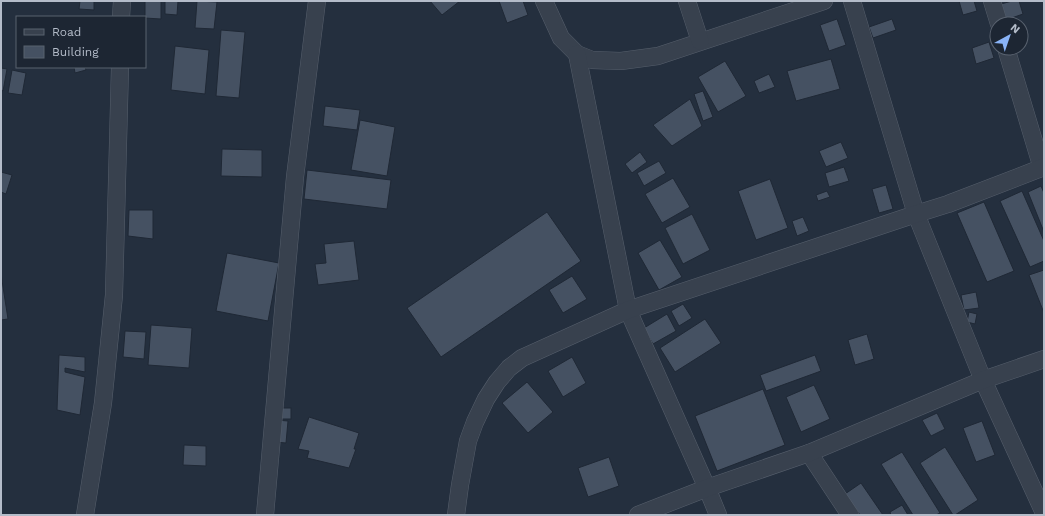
<svg xmlns="http://www.w3.org/2000/svg" width="1045" height="516" viewBox="0 0 1045 516" font-family="'Work Sans',sans-serif">
	<style>
		.building { fill: #455162; stroke: #1f2835 }
		.lines { fill: none; stroke-linecap: round; stroke-linejoin: round }
		.minor-casing { stroke: #565f6c; stroke-width: 18 }
		.minor { stroke: #38414e; stroke-width: 17 }
	</style>
	<rect width="100%" height="100%" fill="#242f3e"/>
	<g class="building">
		<path d="M 80,1 L 94,1 L 94,10 L 79,9 Z"/>
		<path d="M 145,1 L 161,1 L 161,19 L 145,18 Z"/>
		<path d="M 165,1 L 178,1 L 177,15 L 165,14 Z"/>
		<path d="M 197,1 L 217,2 L 214,29 L 195,28 Z"/>
		<path d="M 430,1 L 460,1 L 442,15 Z"/>
		<path d="M 499,1 L 523,1 L 528,15 L 507,23 Z"/>
		<path d="M 959,1 L 974,1 L 977,11 L 963,15 Z"/>
		<path d="M 1012,1 L 1019,1 L 1023,14 L 1006,20 L 1001,4 Z"/>
		<path d="M 837,19 L 846,45 L 829,51 L 820,25 Z"/>
		<path d="M 892,19 L 896,30 L 873,38 L 869,27 Z"/>
		<path d="M 221,30 L 245,32 L 239,98 L 216,96 Z"/>
		<path d="M 989,42 L 994,58 L 976,64 L 972,48 Z"/>
		<path d="M 175,46 L 209,50 L 205,94 L 171,90 Z"/>
		<path d="M 831,59 L 840,89 L 796,101 L 787,71 Z"/>
		<path d="M 725,61 L 746,96 L 718,112 L 698,77 Z"/>
		<path d="M 74,67 L 85,67 L 86,70 L 75,73 Z"/>
		<path d="M 1,68 L 7,69 L 3,91 L 1,90 Z"/>
		<path d="M 12,70 L 26,73 L 22,95 L 8,93 Z"/>
		<path d="M 769,74 L 775,87 L 759,93 L 754,81 Z"/>
		<path d="M 703,91 L 713,117 L 703,121 L 694,94 Z"/>
		<path d="M 690,99 L 702,126 L 672,146 L 653,125 Z"/>
		<path d="M 325,106 L 360,110 L 357,130 L 323,126 Z"/>
		<path d="M 360,120 L 395,127 L 387,176 L 351,170 Z"/>
		<path d="M 841,142 L 848,158 L 826,167 L 819,151 Z"/>
		<path d="M 222,149 L 262,150 L 262,177 L 221,176 Z"/>
		<path d="M 640,152 L 647,162 L 632,173 L 625,164 Z"/>
		<path d="M 659,161 L 666,173 L 644,186 L 637,173 Z"/>
		<path d="M 844,167 L 849,181 L 829,187 L 825,173 Z"/>
		<path d="M 307,170 L 391,180 L 387,209 L 304,199 Z"/>
		<path d="M 1,172 L 12,175 L 6,194 L 1,192 Z"/>
		<path d="M 673,178 L 690,207 L 662,223 L 645,194 Z"/>
		<path d="M 770,179 L 788,228 L 756,240 L 738,191 Z"/>
		<path d="M 886,185 L 893,209 L 879,213 L 872,189 Z"/>
		<path d="M 1041,186 L 1044,193 L 1044,232 L 1028,192 Z"/>
		<path d="M 827,191 L 830,197 L 818,201 L 816,195 Z"/>
		<path d="M 1022,191 L 1044,241 L 1044,261 L 1030,267 L 1000,201 Z"/>
		<path d="M 984,202 L 1014,271 L 987,282 L 957,213 Z"/>
		<path d="M 129,210 L 153,210 L 153,239 L 128,236 Z"/>
		<path d="M 547,212 L 581,261 L 441,357 L 407,308 Z"/>
		<path d="M 692,214 L 710,250 L 683,264 L 665,228 Z"/>
		<path d="M 803,217 L 809,231 L 797,236 L 792,221 Z"/>
		<path d="M 660,240 L 682,277 L 659,290 L 638,253 Z"/>
		<path d="M 354,241 L 359,280 L 318,285 L 315,264 L 326,263 L 324,244 Z"/>
		<path d="M 227,253 L 279,263 L 268,321 L 216,311 Z"/>
		<path d="M 1044,270 L 1044,313 L 1029,275 Z"/>
		<path d="M 1,274 L 8,319 L 1,320 Z"/>
		<path d="M 572,276 L 587,299 L 563,313 L 549,290 Z"/>
		<path d="M 976,292 L 979,308 L 964,310 L 961,295 Z"/>
		<path d="M 683,304 L 692,318 L 679,326 L 671,311 Z"/>
		<path d="M 969,312 L 977,314 L 975,324 L 967,322 Z"/>
		<path d="M 667,314 L 676,331 L 653,344 L 644,328 Z"/>
		<path d="M 705,319 L 721,343 L 675,372 L 660,348 Z"/>
		<path d="M 151,325 L 192,328 L 189,368 L 148,365 Z"/>
		<path d="M 125,331 L 146,332 L 144,359 L 123,357 Z"/>
		<path d="M 867,334 L 874,359 L 855,365 L 848,340 Z"/>
		<path d="M 59,355 L 85,357 L 85,372 L 65,368 L 65,372 L 85,377 L 80,415 L 57,410 Z"/>
		<path d="M 815,355 L 821,371 L 766,391 L 760,375 Z"/>
		<path d="M 572,357 L 586,383 L 563,397 L 548,371 Z"/>
		<path d="M 527,382 L 553,412 L 528,433 L 502,403 Z"/>
		<path d="M 814,385 L 830,419 L 801,432 L 786,397 Z"/>
		<path d="M 763,389 L 785,445 L 717,471 L 695,416 Z"/>
		<rect x="279" y="408" width="12" height="11"/>
		<path d="M 937,413 L 945,429 L 931,436 L 922,420 Z"/>
		<path d="M 309,417 L 359,433 L 354,449 L 356,449 L 349,468 L 307,458 L 309,451 L 298,449 Z"/>
		<path d="M 276,420 L 288,421 L 286,443 L 275,442 Z"/>
		<path d="M 982,421 L 995,455 L 976,462 L 963,428 Z"/>
		<path d="M 184,445 L 206,446 L 206,466 L 183,465 Z"/>
		<path d="M 945,447 L 978,500 L 955,515 L 953,515 L 920,463 Z"/>
		<path d="M 902,452 L 940,513 L 936,515 L 913,515 L 881,464 Z"/>
		<path d="M 609,457 L 619,486 L 588,497 L 578,468 Z"/>
		<path d="M 861,483 L 883,515 L 860,515 L 845,494 Z"/>
		<path d="M 902,505 L 908,515 L 891,515 L 890,512 Z"/>
	</g>
	<g class="lines">
		<defs>
			<g id="minor">
				<path d="M 544,1 L 561,38 L 577,54 L 592,60 L 621,61 L 658,56 L 824,1"/>
				<path d="M 687,1 L 700,41"/>
				<path d="M 852,1 L 916,214 L 983,380 L 1044,513"/>
				<path d="M 992,1 L 999,24"/>
				<path d="M 121,17 L 122,1"/>
				<path d="M 1006,48 L 1042,168"/>
				<path d="M 577,54 L 628,310 L 707,488 L 718,515"/>
				<path d="M 809,453 L 850,515"/>
				<path d="M 85,515 L 103,403 L 114,295 L 120,67"/>
				<path d="M 265,515 L 295,177 L 317,1"/>
				<path d="M 456,515 L 460,485 L 468,441 L 475,422 L 486,399 L 497,382 L 509,368 L 522,358 L 628,310 L 916,214 L 948,204 L 1044,167"/>
				<path d="M 638,515 L 707,488 L 809,453 L 983,380 L 1044,359"/>
			</g>
		</defs>
		<use href="#minor" class="minor-casing"/>
		<use href="#minor" class="minor"/>
	</g>
	<rect width="1045" height="516" fill="none" stroke="#b4bcc9" stroke-width="4"/>
	<rect x="16" y="16" width="130" height="52" fill="#1d2633" stroke="#59626f"/>
	<rect x="24" y="29" width="20" height="6" fill="#38414e" stroke="#59626f"/>
	<text x="52" y="36" font-size="12" fill="#b4bcc9">Road</text>
	<rect x="24" y="46" width="20" height="12" fill="#455162" stroke="#59626f"/>
	<text x="52" y="56" font-size="12" fill="#b4bcc9">Building</text>
	<g transform="translate(1009 36) rotate(40)"><circle r="19" fill="#1d2633" stroke="#59626f"/>
	<path d="M0-3L7 15L0 10L-7 15Z" fill="#8ab4f8"/>
	<text y="-6" font-size="11" font-weight="bold" text-anchor="middle" fill="#b4bcc9">N</text>
	</g>
</svg>
